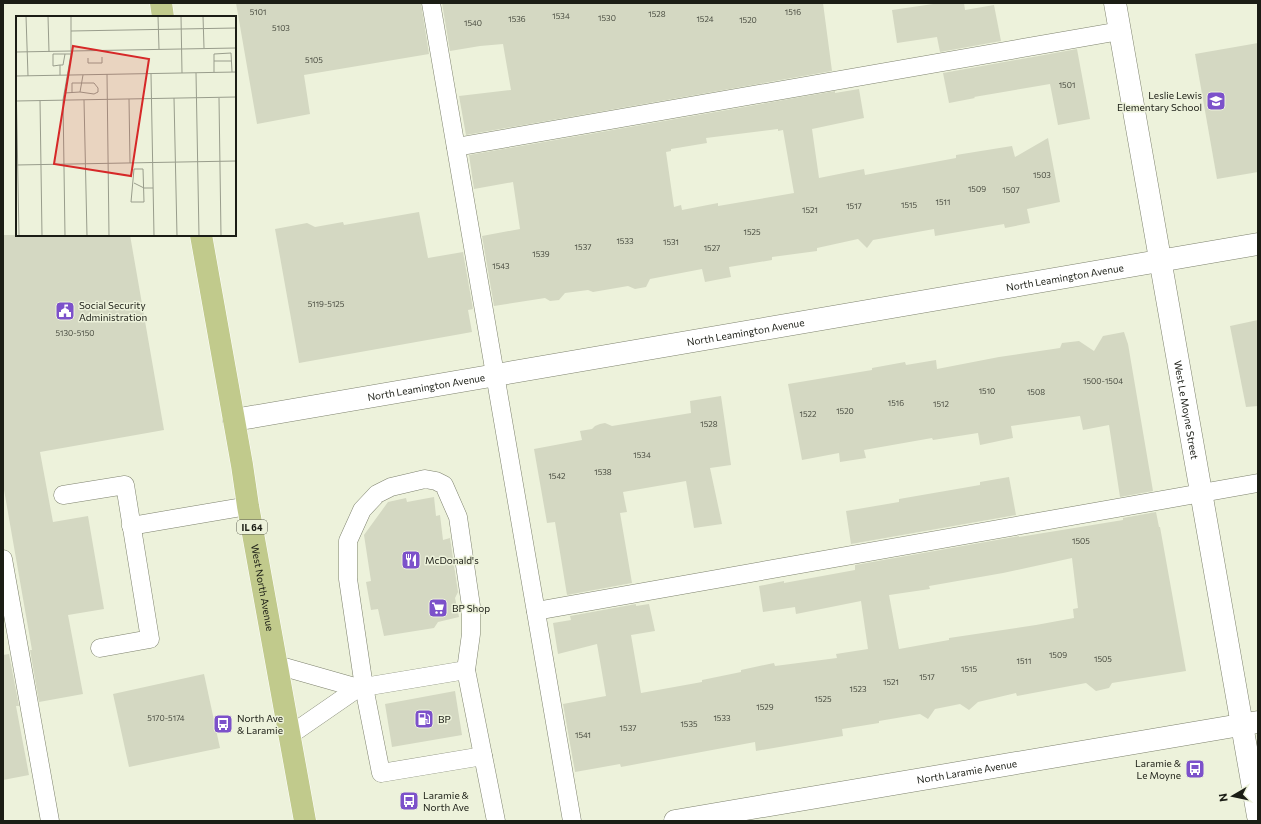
<svg xmlns="http://www.w3.org/2000/svg" width="1261" height="824" viewBox="0 0 1261 824" font-family="Commissioner,sans-serif">
	<style>
		.building { fill: #d4d8c2; fill-rule: evenodd }
		.lines { fill: none; stroke-linecap: round; stroke-linejoin: round }
		.service-casing { stroke: #7e826e; stroke-width: 19 }
		.minor-casing { stroke: #7e826e; stroke-width: 23 }
		.tertiary-casing { stroke: #7e826e; stroke-width: 23 }
		.primary-casing { stroke: #fff; stroke-width: 23 }
		.service { stroke: #fff; stroke-width: 18 }
		.minor { stroke: #fff; stroke-width: 22 }
		.tertiary { stroke: #fff; stroke-width: 22 }
		.primary { stroke: #c1ca8c; stroke-width: 22 }
		.labels { text-anchor: middle; dominant-baseline: central; stroke-width: 3; stroke-linejoin: round; paint-order: stroke }
		.number-label { font-size: 8px; fill: #494c40 }
		.shield { fill: #edf2db; stroke: #5a5d50; stroke-width: 1 }
		.shield-label { font-size: 9px; font-weight: bold; fill: #1b1d15 }
		.poi-label { font-size: 10px; fill: #1b1d15; stroke: #edf2db; text-anchor: start }
		.street-label { font-size: 10px; fill: #1b1d15; stroke: #edf2db }
		.inset-road { fill: none; stroke: #999d8c; stroke-width: 1 }
		.view { fill: #d62828; fill-opacity: 0.15; stroke: #d62828; stroke-width: 2 }
		.inset-edge { fill: none; stroke: #1b1d15; stroke-width: 2 }
	</style>
	<rect width="100%" height="100%" fill="#edf2db"/>
	<g class="building">
		<path d="M 236,3 L 421,3 L 429,54 L 304,75 L 310,114 L 257,124 Z"/>
		<path d="M 442,3 L 823,3 L 832,71 L 466,135 L 459,96 L 511,90 L 503,44 L 480,46 L 450,51 Z"/>
		<path d="M 940,3 L 964,3 L 965,10 L 994,5 L 1001,41 L 940,52 L 937,37 L 897,43 L 892,10 Z"/>
		<path d="M 1258,43 L 1258,172 L 1217,179 L 1195,54 Z"/>
		<path d="M 1077,49 L 1090,119 L 1058,125 L 1050,84 L 974,97 L 975,98 L 949,103 L 943,73 Z"/>
		<path d="M 859,89 L 864,118 L 812,129 L 819,178 L 864,169 L 865,175 L 956,158 L 956,155 L 1012,146 L 1015,157 L 1048,138 L 1060,202 L 1027,209 L 1030,223 L 1005,228 L 1004,224 L 935,236 L 934,229 L 873,240 L 867,248 L 858,239 L 817,248 L 817,251 L 772,257 L 772,260 L 729,267 L 731,277 L 705,282 L 702,269 L 650,279 L 646,287 L 635,289 L 628,286 L 593,292 L 588,290 L 565,293 L 559,300 L 550,301 L 545,298 L 494,306 L 482,236 L 520,229 L 513,182 L 474,189 L 469,155 L 835,91 L 835,93 ZM 778,129 L 778,131 L 783,130 L 794,193 L 718,206 L 718,203 L 682,210 L 681,205 L 674,207 L 666,152 L 671,151 L 671,149 L 707,143 L 706,138 Z"/>
		<path d="M 419,212 L 428,258 L 463,252 L 473,309 L 468,310 L 472,332 L 299,363 L 275,229 L 307,223 L 315,227 L 343,222 L 344,225 Z"/>
		<path d="M 3,235 L 130,235 L 164,430 L 40,452 L 53,522 L 88,516 L 104,609 L 68,615 L 83,694 L 39,702 L 30,650 L 32,650 L 3,484 Z"/>
		<path d="M 1258,320 L 1258,406 L 1246,407 L 1230,326 Z"/>
		<path d="M 1124,332 L 1128,344 L 1153,491 L 1120,497 L 1109,425 L 1083,430 L 1080,416 L 1011,426 L 1013,438 L 980,445 L 978,433 L 933,440 L 932,438 L 864,450 L 866,458 L 840,462 L 839,453 L 802,460 L 788,384 L 872,370 L 872,368 L 905,362 L 906,365 L 936,360 L 937,369 L 999,357 L 1060,348 L 1062,343 L 1079,341 L 1094,351 L 1103,336 Z"/>
		<path d="M 721,396 L 731,465 L 710,468 L 722,524 L 694,528 L 686,481 L 623,492 L 627,512 L 620,513 L 632,583 L 567,595 L 555,522 L 547,523 L 534,449 L 582,440 L 580,431 L 592,429 L 595,426 L 600,424 L 605,423 L 612,426 L 691,413 L 690,401 Z"/>
		<path d="M 1009,477 L 1016,515 L 851,544 L 846,511 L 899,502 L 899,499 L 980,485 L 980,482 Z"/>
		<path d="M 434,497 L 436,516 L 440,515 L 443,540 L 450,538 L 458,592 L 455,598 L 459,617 L 438,622 L 434,628 L 384,636 L 378,609 L 371,610 L 366,582 L 371,581 L 364,535 L 388,502 L 406,498 L 407,502 Z"/>
		<path d="M 1156,512 L 1159,527 L 1160,527 L 1186,671 L 1112,683 L 1109,688 L 1096,691 L 1086,683 L 1017,696 L 1016,693 L 978,702 L 969,710 L 960,704 L 935,709 L 928,719 L 920,714 L 879,721 L 879,723 L 842,729 L 843,736 L 756,751 L 755,742 L 621,767 L 620,764 L 575,772 L 563,704 L 606,696 L 597,644 L 558,654 L 553,623 L 571,620 L 570,616 L 636,604 L 636,606 L 649,604 L 655,631 L 631,635 L 641,693 L 702,682 L 702,680 L 741,672 L 741,670 L 774,663 L 775,666 L 837,658 L 836,654 L 868,649 L 861,601 L 796,614 L 795,607 L 763,612 L 759,586 L 784,581 L 784,583 L 855,570 L 855,565 L 1019,536 L 1019,537 L 1123,520 L 1123,518 ZM 1072,558 L 1078,608 L 1073,609 L 1074,618 L 1036,625 L 949,638 L 949,640 L 899,649 L 889,595 L 930,589 L 929,586 L 1003,573 Z"/>
		<path d="M 9,654 L 19,706 L 16,706 L 29,775 L 3,780 L 3,655 Z"/>
		<path d="M 204,674 L 220,748 L 129,767 L 113,694 Z"/>
		<path d="M 455,691 L 462,735 L 392,747 L 385,704 Z"/>
	</g>
	<g class="lines">
		<defs>
			<g id="service">
				<path d="M 431,3 L 572,821"/>
				<path d="M 456,147 L 1120,31"/>
				<path d="M 63,495 L 125,485 L 150,639 L 100,648"/>
				<path d="M 131,526 L 248,506"/>
				<path d="M 3,559 L 50,821"/>
				<path d="M 536,611 L 1258,483"/>
				<path d="M 277,665 L 358,688 L 466,670 L 496,821"/>
				<path d="M 466,670 L 471,634 L 471,606 L 458,517 L 444,485 L 436,481 L 425,479 L 391,487 L 377,494 L 362,510 L 348,541 L 348,579 L 364,687 L 381,773 L 483,756"/>
				<path d="M 290,735 L 358,688"/>
			</g>
			<g id="minor">
				<path id="s1" d="M 1115,3 L 1258,816"/>
				<path id="s2" d="M 234,420 L 1258,244"/>
			</g>
			<g id="tertiary">
				<path id="s3" d="M 675,821 L 1258,722"/>
			</g>
			<g id="primary">
				<path d="M 161,3 L 163,17"/>
				<path id="s4" d="M 201,235 L 242,465 L 248,506 L 305,821"/>
			</g>
		</defs>
		<use href="#service" class="service-casing"/>
		<use href="#minor" class="minor-casing"/>
		<use href="#tertiary" class="tertiary-casing"/>
		<use href="#primary" class="primary-casing"/>
		<use href="#service" class="service"/>
		<use href="#minor" class="minor"/>
		<use href="#tertiary" class="tertiary"/>
		<use href="#primary" class="primary"/>
	</g>
	<defs>
		<symbol id="school-square" viewBox="-11 -11 22 22"><rect x="-9" y="-9" width="18" height="18" rx="4" fill="#7c51ca" stroke="#edf2db"/><path d="M0-5L7-2L0 1L-7-2ZM-4 1L0 2.5L4 1V4Q0 6-4 4Z" fill="#fff"/></symbol>
		<symbol id="civic-square" viewBox="-11 -11 22 22"><rect x="-9" y="-9" width="18" height="18" rx="4" fill="#7c51ca" stroke="#edf2db"/><path d="M-.6-6.5H3V-4.5H.6V-3L4-1V1h2V6H-6V1h2V-1L-.6-3ZM-1.2 2.5V6h2.4V2.5Z" fill="#fff"/></symbol>
		<symbol id="restaurant-square" viewBox="-11 -11 22 22"><rect x="-9" y="-9" width="18" height="18" rx="4" fill="#7c51ca" stroke="#edf2db"/><path d="M-5-6h1v4h1v-4h1v4h1v-4h1v5L-1.5 .5V6h-2V.5L-5-1ZM5-6V6H3V1.5H1.5Q1.5-4 5-6Z" fill="#fff"/></symbol>
		<symbol id="supermarket-square" viewBox="-11 -11 22 22"><rect x="-9" y="-9" width="18" height="18" rx="4" fill="#7c51ca" stroke="#edf2db"/><path d="M-6-5.5h2.5l.6 2H6L4.5 2H-2.5L-4.4-4H-6ZM-1.5 3.2a1.3 1.3 0 1 0 .1 0ZM3 3.2a1.3 1.3 0 1 0 .1 0Z" fill="#fff"/></symbol>
		<symbol id="fuel-square" viewBox="-11 -11 22 22"><rect x="-9" y="-9" width="18" height="18" rx="4" fill="#7c51ca" stroke="#edf2db"/><path d="M-5.5-6h7V0h2V4h1.3V-2.5L3-4.5l.8-.8L6-3V5H2.5V1h-1V6h-7ZM-4.2-4.7v3.2H.2V-4.7Z" fill="#fff"/></symbol>
		<symbol id="bus-square" viewBox="-11 -11 22 22"><rect x="-9" y="-9" width="18" height="18" rx="4" fill="#7c51ca" stroke="#edf2db"/><path d="M-5-6H5V4H4V6H2V4H-2V6H-4V4H-5ZM-3.5-4V0h7V-4ZM-3.5 1.2v1.5H-2V1.2ZM2 1.2v1.5H3.5V1.2Z" fill="#fff"/></symbol>
	</defs>
	<g fill-rule="evenodd">
		<use href="#school-square" x="1205" y="90" width="22" height="22"/>
		<use href="#civic-square" x="54" y="300" width="22" height="22"/>
		<use href="#restaurant-square" x="400" y="549" width="22" height="22"/>
		<use href="#supermarket-square" x="427" y="597" width="22" height="22"/>
		<use href="#fuel-square" x="413" y="708" width="22" height="22"/>
		<use href="#bus-square" x="212" y="713" width="22" height="22"/>
		<use href="#bus-square" x="1184" y="758" width="22" height="22"/>
		<use href="#bus-square" x="398" y="790" width="22" height="22"/>
	</g>
	<g class="labels">
		<g class="number-label">
			<text x="258" y="12">5101</text>
			<text x="793" y="12">1516</text>
			<text x="657" y="14">1528</text>
			<text x="561" y="16">1534</text>
			<text x="607" y="18">1530</text>
			<text x="517" y="19">1536</text>
			<text x="705" y="19">1524</text>
			<text x="748" y="20">1520</text>
			<text x="473" y="23">1540</text>
			<text x="281" y="28">5103</text>
			<text x="314" y="60">5105</text>
			<text x="1067" y="85">1501</text>
			<text x="1042" y="175">1503</text>
			<text x="977" y="189">1509</text>
			<text x="1011" y="190">1507</text>
			<text x="943" y="202">1511</text>
			<text x="909" y="205">1515</text>
			<text x="854" y="206">1517</text>
			<text x="810" y="210">1521</text>
			<text x="752" y="232">1525</text>
			<text x="625" y="241">1533</text>
			<text x="671" y="242">1531</text>
			<text x="583" y="247">1537</text>
			<text x="712" y="248">1527</text>
			<text x="541" y="254">1539</text>
			<text x="501" y="266">1543</text>
			<text x="326" y="304">5119-5125</text>
			<text x="75" y="333">5130-5150</text>
			<text x="1103" y="381">1500-1504</text>
			<text x="987" y="391">1510</text>
			<text x="1036" y="392">1508</text>
			<text x="896" y="403">1516</text>
			<text x="941" y="404">1512</text>
			<text x="845" y="411">1520</text>
			<text x="808" y="414">1522</text>
			<text x="709" y="424">1528</text>
			<text x="642" y="455">1534</text>
			<text x="603" y="472">1538</text>
			<text x="557" y="476">1542</text>
			<text x="1081" y="541">1505</text>
			<text x="1058" y="655">1509</text>
			<text x="1103" y="659">1505</text>
			<text x="1024" y="661">1511</text>
			<text x="969" y="669">1515</text>
			<text x="927" y="677">1517</text>
			<text x="891" y="682">1521</text>
			<text x="858" y="689">1523</text>
			<text x="823" y="699">1525</text>
			<text x="765" y="707">1529</text>
			<text x="166" y="718">5170-5174</text>
			<text x="722" y="718">1533</text>
			<text x="689" y="724">1535</text>
			<text x="628" y="728">1537</text>
			<text x="583" y="735">1541</text>
		</g>
		<rect class="shield" x="237" y="520" width="30" height="14" rx="3"/>
		<g class="shield-label">
			<text x="252" y="527">IL 64</text>
		</g>
		<g class="poi-label">
			<text x="1202" y="95" text-anchor="end">Leslie Lewis<tspan x="1202" dy="12">Elementary School</tspan></text>
			<text x="79" y="305">Social Security<tspan x="79" dy="12">Administration</tspan></text>
			<text x="425" y="560">McDonald's</text>
			<text x="452" y="608">BP Shop</text>
			<text x="237" y="718">North Ave<tspan x="237" dy="12">&amp; Laramie</tspan></text>
			<text x="438" y="719">BP</text>
			<text x="1181" y="763" text-anchor="end">Laramie &amp;<tspan x="1181" dy="12">Le Moyne</tspan></text>
			<text x="423" y="795">Laramie &amp;<tspan x="423" dy="12">North Ave</tspan></text>
		</g>
		<g class="street-label">
			<text stroke="none"><textPath href="#s2" startOffset="843">North Leamington Avenue</textPath></text>
			<text stroke="none"><textPath href="#s2" startOffset="519">North Leamington Avenue</textPath></text>
			<text stroke="none"><textPath href="#s2" startOffset="195">North Leamington Avenue</textPath></text>
			<text stroke="none"><textPath href="#s1" startOffset="413">West Le Moyne Street</textPath></text>
			<text stroke="none"><textPath href="#s4" startOffset="358">West North Avenue</textPath></text>
			<text stroke="none"><textPath href="#s3" startOffset="296">North Laramie Avenue</textPath></text>
		</g>
	</g>
	<g transform="translate(16 16)">
		<rect width="220" height="220" fill="#edf2db"/>
		<path class="inset-road" d="M 10,0 L 12,60M 32,0 L 33,36M 142,0 L 143,33M 165,0 L 166,57M 187,0 L 188,32M 55,15 L 220,12M 0,36 L 220,32M 72,42 L 72,47 L 86,47 L 86,41M 198,45 L 216,45M 44,49 L 47,49 L 49,38M 198,56 L 198,38 L 215,37 L 216,56M 180,57 L 183,220M 91,58 L 93,220M 135,58 L 138,220M 44,59 L 44,49 L 37,50 L 37,38 L 55,38M 0,60 L 3,220M 0,60 L 220,56M 48,77 L 64,76 L 67,59M 56,77 L 56,67 L 78,67 L 82,72 L 82,76 L 78,78 L 64,76M 158,82 L 161,220M 203,82 L 205,220M 113,83 L 114,147M 24,84 L 26,220M 68,84 L 71,220M 0,85 L 220,81M 0,149 L 220,145M 118,153 L 127,153 L 128,186 L 115,186 ZM 118,167 L 128,172 L 137,172M 49,220 L 47,84 L 55,38 L 55,0"/>
		<path class="view" d="M 57,30 L 133,43 L 115,160 L 38,148 Z"/>
		<rect width="220" height="220" class="inset-edge"/>
	</g>
	<rect width="1261" height="824" fill="none" stroke="#1b1d15" stroke-width="8"/>
	<g transform="translate(1233 796) rotate(261)" stroke="#edf2db" stroke-width="3" paint-order="stroke">
	<path d="M0-3L7 15L0 10L-7 15Z" fill="#1b1d15"/>
	<text y="-6" font-size="11" font-weight="bold" text-anchor="middle" fill="#1b1d15">N</text>
	</g>
</svg>
